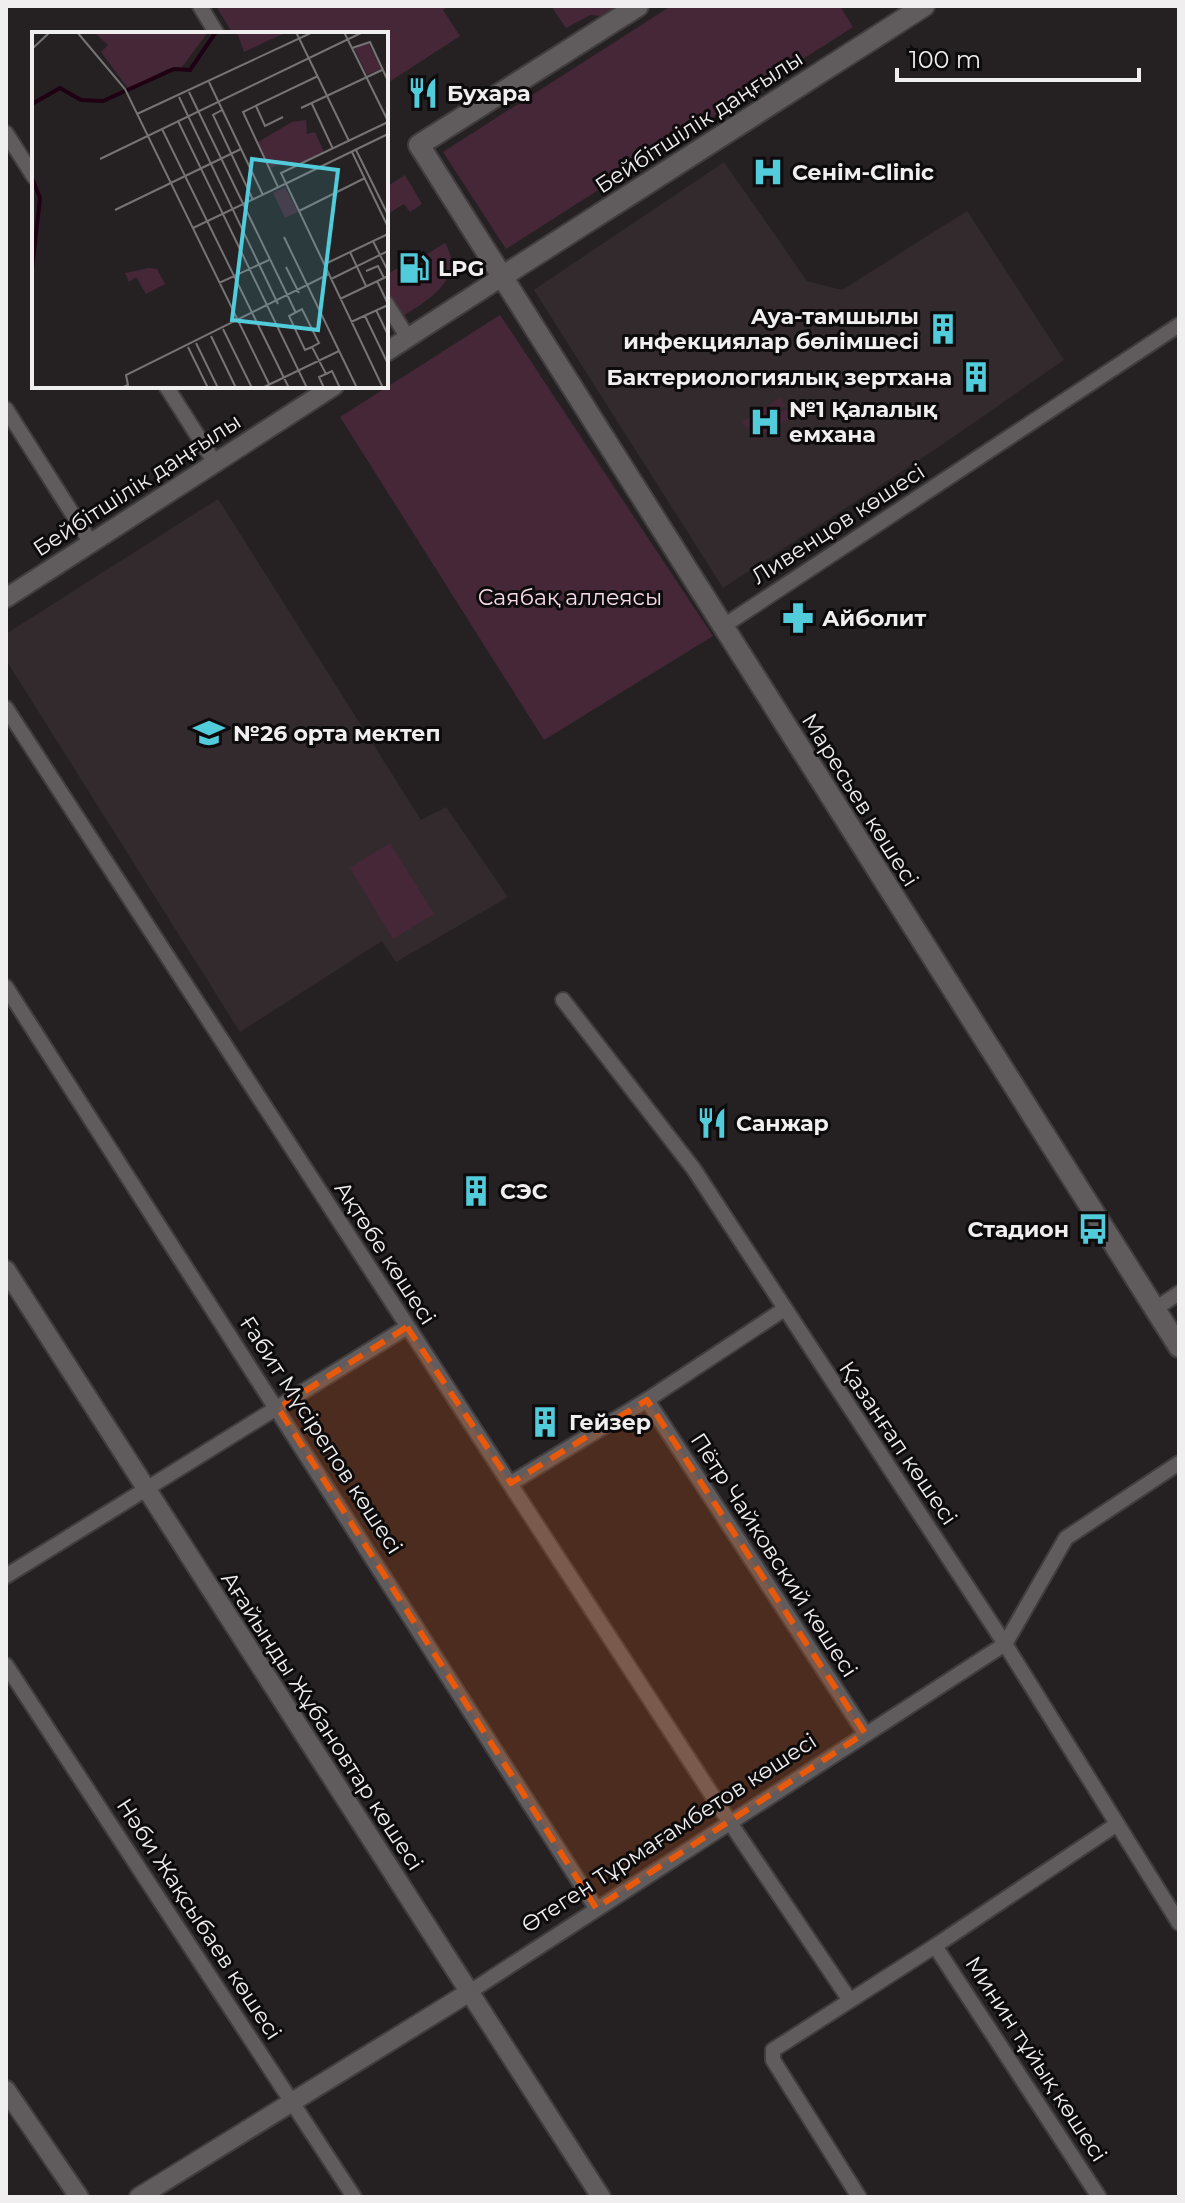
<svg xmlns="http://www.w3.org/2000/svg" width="1185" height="2203" viewBox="0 0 1185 2203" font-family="Montserrat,sans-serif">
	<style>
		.built { fill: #332a2e }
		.green { fill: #452737 }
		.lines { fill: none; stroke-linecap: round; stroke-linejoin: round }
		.minor-casing { stroke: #403d3e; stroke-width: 18 }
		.tertiary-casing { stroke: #403d3e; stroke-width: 22 }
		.secondary-casing { stroke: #403d3e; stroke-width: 24 }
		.minor { stroke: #605b5d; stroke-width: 14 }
		.tertiary { stroke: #605b5d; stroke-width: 18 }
		.secondary { stroke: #605b5d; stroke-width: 20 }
		.marked { fill: #e8590c; fill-opacity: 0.2; stroke: #e8590c; stroke-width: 6; stroke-dasharray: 16 10; stroke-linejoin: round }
		.labels { text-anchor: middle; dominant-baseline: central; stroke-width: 6; stroke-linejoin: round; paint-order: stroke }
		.poi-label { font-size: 22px; font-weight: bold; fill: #f0eeef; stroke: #0d0b0c; text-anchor: start }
		.street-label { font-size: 22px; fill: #f0eeef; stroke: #0d0b0c }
		.park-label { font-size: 22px; fill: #f9dbe9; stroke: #0d0b0c }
		.inset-river { fill: none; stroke: #1e0012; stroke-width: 4 }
		.inset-road { fill: none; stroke: #767375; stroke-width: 2 }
		.view { fill: #52cbda; fill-opacity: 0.15; stroke: #52cbda; stroke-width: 4 }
		.inset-edge { fill: none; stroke: #f0eeef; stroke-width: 4 }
	</style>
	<rect width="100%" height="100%" fill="#252123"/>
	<g class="built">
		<path d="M 724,162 L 807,281 L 842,290 L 967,211 L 1064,360 L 933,451 L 723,588 L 534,290 Z"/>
		<path d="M 218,499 L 421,820 L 446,807 L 508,897 L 396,962 L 382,941 L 240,1032 L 6,660 L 6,634 Z"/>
	</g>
	<g class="green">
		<path d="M 216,6 L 449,6 L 443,10 L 460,36 L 386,84 L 386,34 L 233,34 Z"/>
		<path d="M 551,6 L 620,6 L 604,16 L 590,15 L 566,28 Z"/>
		<path d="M 671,6 L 840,6 L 853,27 L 506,249 L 443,152 Z"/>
		<path d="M 405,175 L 422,204 L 410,212 L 404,204 L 386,215 L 386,187 Z"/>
		<path d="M 445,243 C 466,278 429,300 403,316 L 386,288 L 386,275 L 398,268 L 406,279 L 429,265 L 424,256 Z"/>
		<path d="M 500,315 L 713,636 L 544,740 L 340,417 Z"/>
		<path d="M 780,398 L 785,406 L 747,429 L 742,422 Z"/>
		<path d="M 787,409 L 792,417 L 754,440 L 749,432 Z"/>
		<path d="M 390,843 L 434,914 L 393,939 L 350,868 Z"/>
	</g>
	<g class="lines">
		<defs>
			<g id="minor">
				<path d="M 200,6 L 217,34"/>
				<path d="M 6,133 L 34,177"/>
				<path d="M 386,303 L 408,338"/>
				<path d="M 166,386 L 215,463"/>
				<path d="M 6,409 L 91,543"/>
				<path d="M 722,627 L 1179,325"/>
				<path d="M 6,708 L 729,1821 L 849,1999"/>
				<path d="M 6,987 L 596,1908"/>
				<path d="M 563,1000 L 693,1168 L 1005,1644 L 1179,1923"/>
				<path d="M 1155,1309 L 1179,1293"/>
				<path d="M 647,1400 L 865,1733"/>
				<path d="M 511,1483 L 647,1400 L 783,1310"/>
				<path d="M 6,1576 L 407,1327"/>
				<path d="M 6,1665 L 354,2197"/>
				<path d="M 935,1946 L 1117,1824"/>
				<path d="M 468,1993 L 1005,1644 L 1066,1538 L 1179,1463"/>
				<path d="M 859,2197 L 773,2060 L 773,2050 L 935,1946 L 1099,2197"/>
			</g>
			<g id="tertiary">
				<path d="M 386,352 L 500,278"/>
				<path d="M 6,598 L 334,386"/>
				<path d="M 6,1270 L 601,2197"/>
				<path d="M 6,2090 L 79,2197"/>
				<path d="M 139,2197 L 468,1993"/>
			</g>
			<g id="secondary">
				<path d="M 638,6 L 419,145 L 1179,1347"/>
				<path d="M 500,278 L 924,6"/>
			</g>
		</defs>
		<use href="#minor" class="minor-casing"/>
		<use href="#tertiary" class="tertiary-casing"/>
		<use href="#secondary" class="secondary-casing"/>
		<use href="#minor" class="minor"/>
		<use href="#tertiary" class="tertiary"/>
		<use href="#secondary" class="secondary"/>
	</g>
	<path class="marked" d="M 407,1327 L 511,1483 L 647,1400 L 865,1733 L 596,1908 L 278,1408 Z"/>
	<defs>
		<symbol id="restaurant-bare" viewBox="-9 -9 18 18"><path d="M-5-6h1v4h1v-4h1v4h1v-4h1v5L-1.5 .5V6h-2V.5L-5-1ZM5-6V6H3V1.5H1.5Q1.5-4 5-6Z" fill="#52cbda" stroke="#0d0b0c" stroke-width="2.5" paint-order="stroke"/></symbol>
		<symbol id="hospital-bare" viewBox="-9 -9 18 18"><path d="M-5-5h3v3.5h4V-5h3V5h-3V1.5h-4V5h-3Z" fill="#52cbda" stroke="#0d0b0c" stroke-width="2.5" paint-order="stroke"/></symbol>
		<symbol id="fuel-bare" viewBox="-9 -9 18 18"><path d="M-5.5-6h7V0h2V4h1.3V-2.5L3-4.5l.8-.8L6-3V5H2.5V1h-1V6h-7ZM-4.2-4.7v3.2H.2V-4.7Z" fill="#52cbda" stroke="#0d0b0c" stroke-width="2.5" paint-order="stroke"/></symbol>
		<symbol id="building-bare" viewBox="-9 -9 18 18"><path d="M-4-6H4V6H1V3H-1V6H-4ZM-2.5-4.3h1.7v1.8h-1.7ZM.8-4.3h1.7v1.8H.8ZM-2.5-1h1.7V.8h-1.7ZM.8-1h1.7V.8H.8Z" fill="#52cbda" stroke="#0d0b0c" stroke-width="2.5" paint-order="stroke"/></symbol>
		<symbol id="pharmacy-bare" viewBox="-9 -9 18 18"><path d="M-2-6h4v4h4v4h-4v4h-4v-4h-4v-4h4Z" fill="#52cbda" stroke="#0d0b0c" stroke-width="2.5" paint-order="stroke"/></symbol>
		<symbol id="school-bare" viewBox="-9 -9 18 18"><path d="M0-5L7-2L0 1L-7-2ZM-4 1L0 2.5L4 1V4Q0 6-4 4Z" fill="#52cbda" stroke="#0d0b0c" stroke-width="2.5" paint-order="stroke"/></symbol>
		<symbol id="bus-bare" viewBox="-9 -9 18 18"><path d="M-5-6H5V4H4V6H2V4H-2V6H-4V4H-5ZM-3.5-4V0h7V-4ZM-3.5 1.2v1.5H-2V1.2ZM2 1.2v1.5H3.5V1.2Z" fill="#52cbda" stroke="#0d0b0c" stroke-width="2.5" paint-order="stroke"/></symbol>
	</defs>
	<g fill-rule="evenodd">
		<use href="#restaurant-bare" x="401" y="71" width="44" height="44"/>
		<use href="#hospital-bare" x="746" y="150" width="44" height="44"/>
		<use href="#fuel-bare" x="392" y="246" width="44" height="44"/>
		<use href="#building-bare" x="921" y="307" width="44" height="44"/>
		<use href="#building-bare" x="954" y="355" width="44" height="44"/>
		<use href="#hospital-bare" x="743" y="400" width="44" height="44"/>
		<use href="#pharmacy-bare" x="776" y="596" width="44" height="44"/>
		<use href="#school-bare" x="187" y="711" width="44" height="44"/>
		<use href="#restaurant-bare" x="690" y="1101" width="44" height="44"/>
		<use href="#building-bare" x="454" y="1169" width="44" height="44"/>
		<use href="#bus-bare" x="1071" y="1207" width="44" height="44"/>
		<use href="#building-bare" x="523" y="1400" width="44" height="44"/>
	</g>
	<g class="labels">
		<g class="poi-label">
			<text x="447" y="93">Бухара</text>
			<text x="792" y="172">Сенім-Clinic</text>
			<text x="438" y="268">LPG</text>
			<text x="919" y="316" text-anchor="end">Ауа-тамшылы<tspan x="919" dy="25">инфекциялар бөлімшесі</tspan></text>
			<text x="952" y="377" text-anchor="end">Бактериологиялық зертхана</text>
			<text x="789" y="409">№1 Қалалық<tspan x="789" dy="25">емхана</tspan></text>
			<text x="822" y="618">Айболит</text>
			<text x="233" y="733">№26 орта мектеп</text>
			<text x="736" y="1123">Санжар</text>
			<text x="500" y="1191">СЭС</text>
			<text x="1069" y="1229" text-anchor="end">Стадион</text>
			<text x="569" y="1422">Гейзер</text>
		</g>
		<g class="street-label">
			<text transform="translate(699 122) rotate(-33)">Бейбітшілік даңғылы</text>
			<text transform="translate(137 485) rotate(-33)">Бейбітшілік даңғылы</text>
			<text transform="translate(838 524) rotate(-33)">Ливенцов көшесі</text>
			<text transform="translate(860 800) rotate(58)">Маресьев көшесі</text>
			<text transform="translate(385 1253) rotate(57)">Ақтөбе көшесі</text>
			<text transform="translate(321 1435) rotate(57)">Ғабит Мүсірепов көшесі</text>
			<text transform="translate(898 1443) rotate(56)">Қазанғап көшесі</text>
			<text transform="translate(774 1555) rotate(57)">Пётр Чайковский көшесі</text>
			<text transform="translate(322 1721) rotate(57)">Ағайынды Жұбановтар көшесі</text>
			<text transform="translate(669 1833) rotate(-33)">Өтеген Тұрмағамбетов көшесі</text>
			<text transform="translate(199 1919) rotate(57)">Нәби Жақсыбаев көшесі</text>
			<text transform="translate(1036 2059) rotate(57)">Минин тұйық көшесі</text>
		</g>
		<g class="park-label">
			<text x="570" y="597">Саябақ аллеясы</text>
		</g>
	</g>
	<g transform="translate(32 32)">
		<rect width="356" height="356" fill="#252123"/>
		<path d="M 62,0 L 176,0 L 150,35 L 135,37 L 97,58 L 69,20 L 76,13 ZM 205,0 L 255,0 L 212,20 ZM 336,10 L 349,37 L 335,43 L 322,16 ZM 274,88 L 275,102 L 283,100 L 292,120 L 261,134 L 258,129 L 238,136 L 226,110 L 260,90 ZM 253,155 L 266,180 L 253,186 L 241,161 ZM 117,236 L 125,237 L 133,252 L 114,262 L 104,245 L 97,250 L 93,241 Z" fill="#452737"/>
		<path class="inset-river" d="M 0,72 L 28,56 L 49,68 L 71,69 L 142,37 L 158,38 L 184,0M 0,146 L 8,166 L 0,237"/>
		<path class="inset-road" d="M 45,0 L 93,57 L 239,356M 264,0 L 317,109M 312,0 L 356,89M 320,16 L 338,10 L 356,49M 0,17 L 18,0M 177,50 L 231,163M 157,60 L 264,281M 147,65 L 246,272M 280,72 L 301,117M 224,74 L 233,94 L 251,85M 269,76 L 350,38M 190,78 L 181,83 L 221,168M 105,82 L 281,0M 146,89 L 275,356M 130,97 L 257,356M 324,118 L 356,183M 320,120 L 356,195M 68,127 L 331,0M 253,152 L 356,102M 246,155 L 211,80 L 286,44M 83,178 L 209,117M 267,179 L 333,146M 161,196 L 253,152M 252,205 L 325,356M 341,209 L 356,239M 318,220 L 334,254M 293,232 L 356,202M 254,235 L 267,261M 334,239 L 346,234 L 352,246M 299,247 L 356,219M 345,249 L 356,272M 187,251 L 237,228M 308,267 L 356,244M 344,278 L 356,303M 333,284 L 356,332M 319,290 L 356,273M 191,297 L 220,356M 179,304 L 204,356M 164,311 L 186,356M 156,315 L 176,356M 280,315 L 273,318 L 257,284 L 270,277 L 287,311 L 280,315 L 294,342 L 287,345 L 292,356M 294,342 L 300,339 L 308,356M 89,356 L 96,353 L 94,343 L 297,242M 230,356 L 307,319M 351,356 L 249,141 L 356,90"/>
		<path class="view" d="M 220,127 L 306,138 L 286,298 L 200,288 Z"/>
		<rect width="356" height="356" class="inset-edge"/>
	</g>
	<rect width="1185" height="2203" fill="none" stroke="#f0eeef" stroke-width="16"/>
	<path d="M897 68v12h242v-12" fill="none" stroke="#f0eeef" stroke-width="4"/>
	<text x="909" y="68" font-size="24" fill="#f0eeef" stroke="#0d0b0c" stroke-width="6" paint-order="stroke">100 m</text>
</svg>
